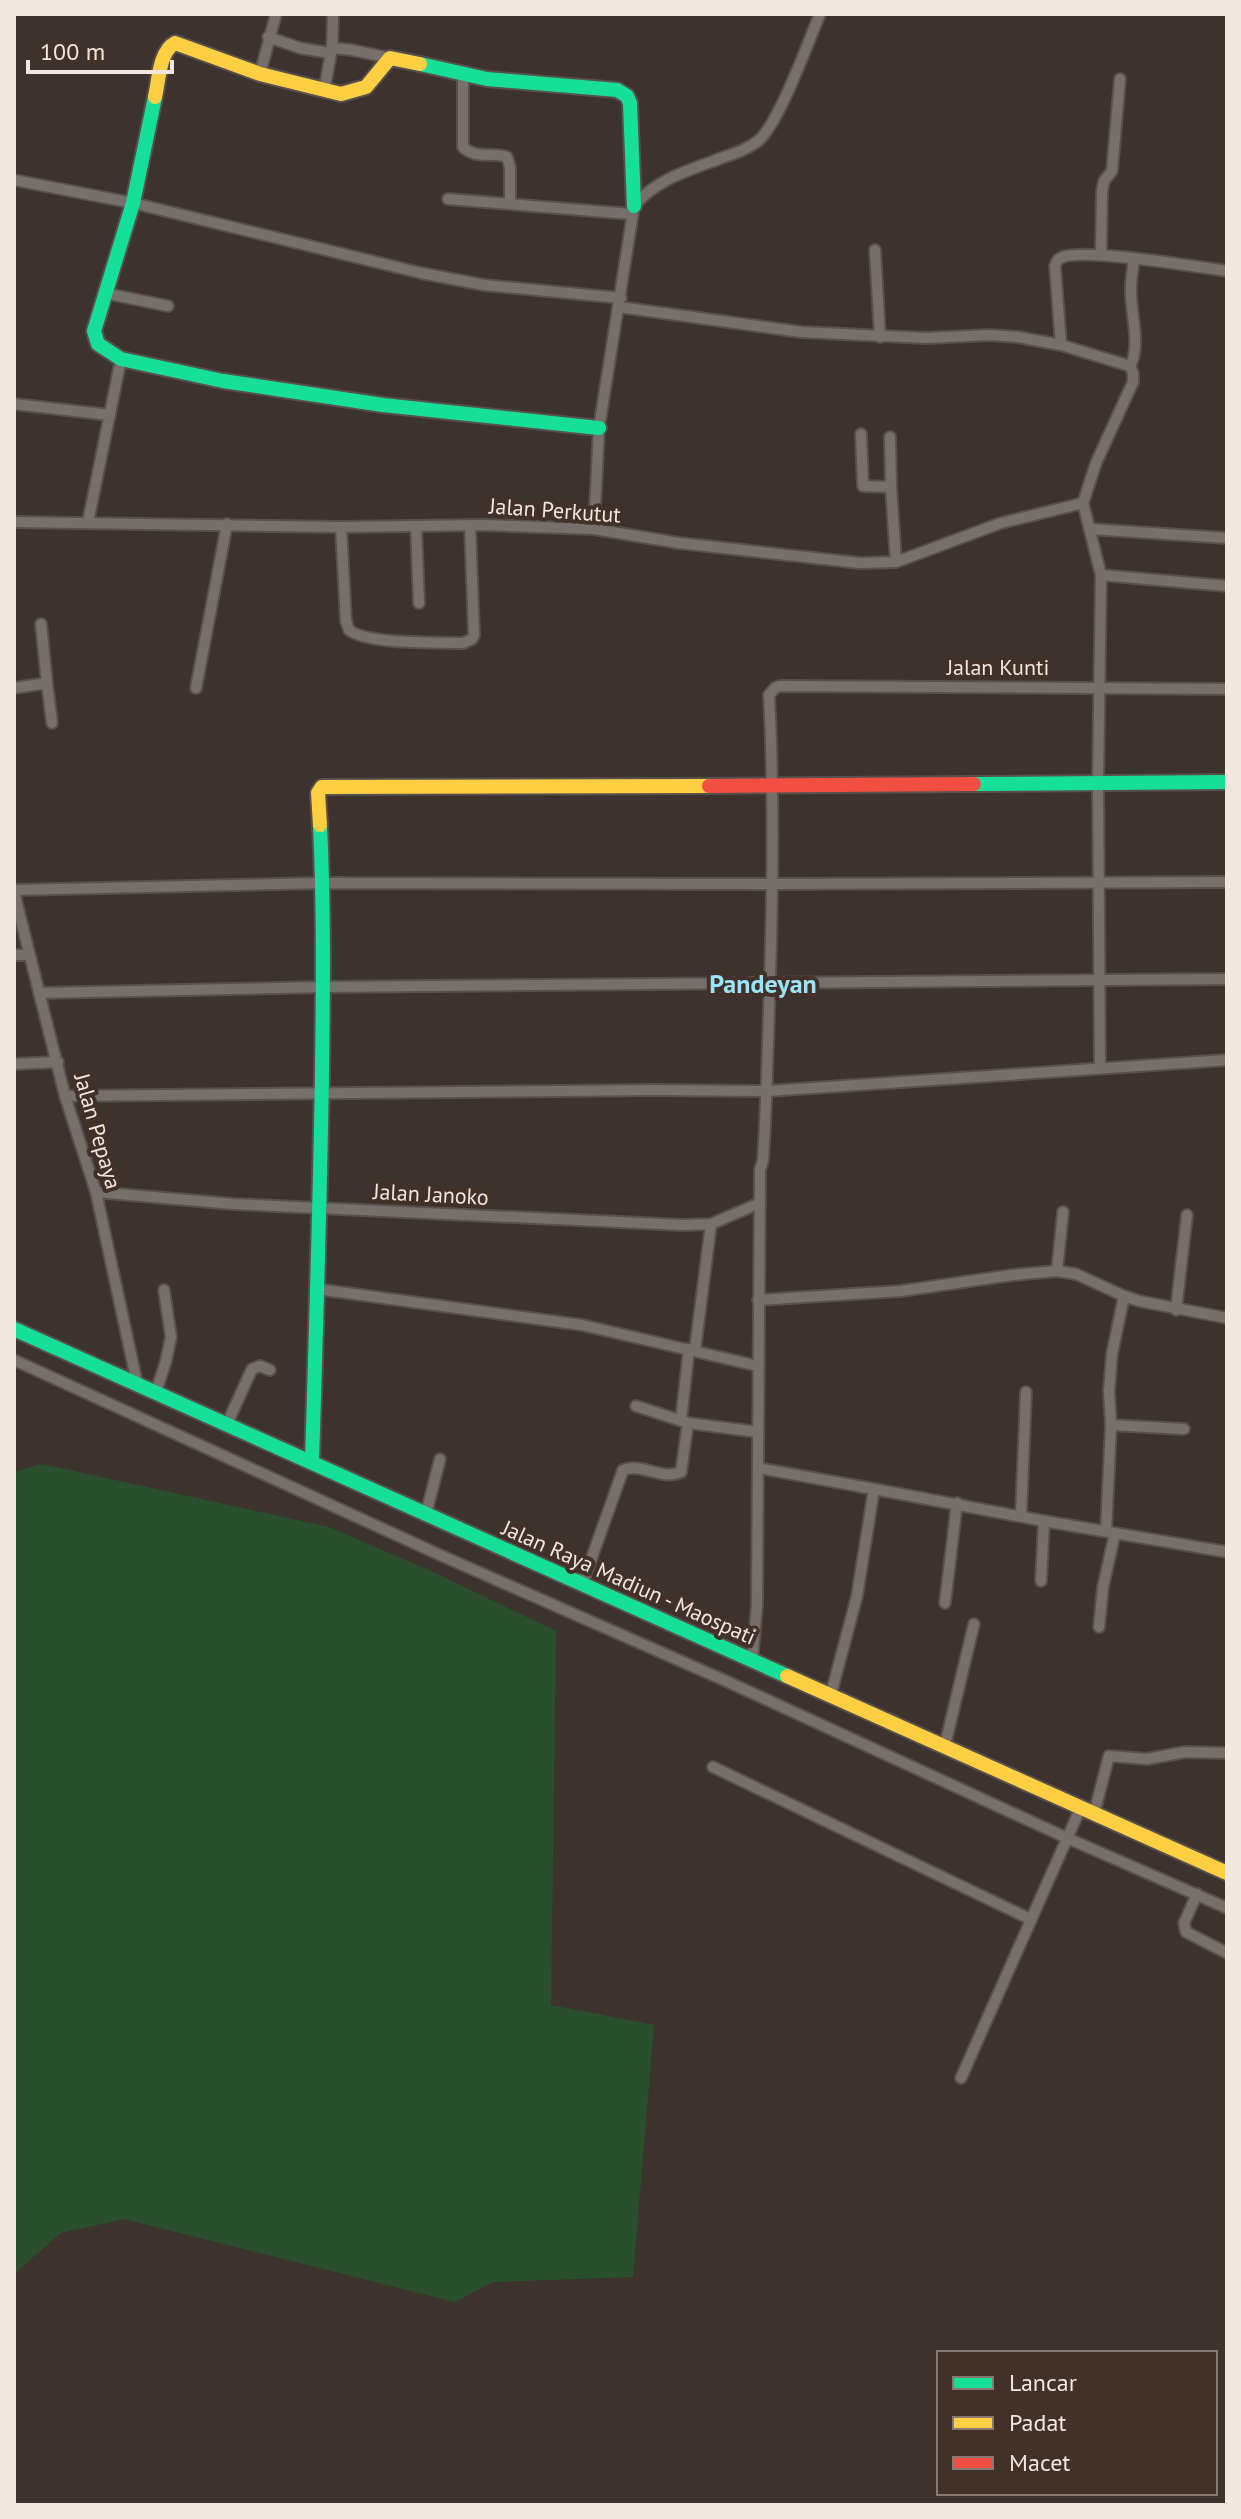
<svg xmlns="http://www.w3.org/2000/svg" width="1241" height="2519" viewBox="0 0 1241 2519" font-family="'PT Sans',sans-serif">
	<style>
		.green { fill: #2a4f2d }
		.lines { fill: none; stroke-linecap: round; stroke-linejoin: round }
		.street-casing { stroke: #58504c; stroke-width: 14 }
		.fast-casing { stroke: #58504c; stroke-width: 18 }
		.slow-casing { stroke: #58504c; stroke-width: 18 }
		.jam-casing { stroke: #58504c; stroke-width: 18 }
		.street { stroke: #776f6b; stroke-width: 10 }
		.fast { stroke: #16e098; stroke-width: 14 }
		.slow { stroke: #ffcf43; stroke-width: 14 }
		.jam { stroke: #f24e42; stroke-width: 14 }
		.labels { text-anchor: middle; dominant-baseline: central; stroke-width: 8; stroke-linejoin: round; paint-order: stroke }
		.street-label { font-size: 22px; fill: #f1e6e0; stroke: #423128 }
		.quarter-label { font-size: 26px; font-weight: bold; fill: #99e4fa; stroke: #423128 }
	</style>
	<rect width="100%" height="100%" fill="#3c332e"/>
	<path class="green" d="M 42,1464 L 329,1527 L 433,1572 L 556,1631 L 551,2005 L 654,2025 L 633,2277 L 493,2282 L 455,2302 L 124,2219 L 61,2233 L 14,2274 L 14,1472 Z"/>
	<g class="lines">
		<defs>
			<g id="street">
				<path d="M 268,37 L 300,48 L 330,53"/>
				<path d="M 332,48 L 333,16"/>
				<path d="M 260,74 L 276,14"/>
				<path d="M 463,75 L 463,147 C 474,159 493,152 507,157 L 510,167 L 510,203"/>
				<path d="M 324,91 L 332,48 L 352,50 L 390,58"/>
				<path d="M 14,180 L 133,203 L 421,273 L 484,285 L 621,298"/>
				<path d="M 448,199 L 631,214"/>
				<path d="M 875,250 L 880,337"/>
				<path d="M 1101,255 L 1102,191 L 1104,181 L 1112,171 L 1120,79"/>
				<path d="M 104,293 L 168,306"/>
				<path d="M 619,307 L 801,332 L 926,338 L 990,335 L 1018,337 L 1061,345 L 1130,366 L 1133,373 L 1133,382 L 1096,463 L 1083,503 L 1101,575 L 1098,782 L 1100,1067"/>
				<path d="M 1061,345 L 1055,266 C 1057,261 1057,259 1063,257 C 1084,248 1198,267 1227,271"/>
				<path d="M 1130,366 C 1141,348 1131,313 1131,293 C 1130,282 1133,270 1134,259"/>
				<path d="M 14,404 L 110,415"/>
				<path d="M 861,434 L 863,486 L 891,487 L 890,437"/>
				<path d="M 891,487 L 896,562"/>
				<path d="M 14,522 L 341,527 L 484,525 L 594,529 L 679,543 L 860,563 L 896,562 L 1001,523 L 1083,503"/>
				<path d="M 88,522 L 121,359"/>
				<path d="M 416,526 L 419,603"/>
				<path d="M 341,527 L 346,621 L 349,630 C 369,645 437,642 463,643 L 472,639 L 474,635 L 470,525"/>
				<path d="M 594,529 L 599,428 L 634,206 C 657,178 691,170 724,157 C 736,153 748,149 758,141 C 779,124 808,42 820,14"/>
				<path d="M 1090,529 L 1227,538"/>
				<path d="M 1101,575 L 1227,586"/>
				<path d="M 47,683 L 52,723"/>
				<path d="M 14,688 L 47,683 L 41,624"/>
				<path d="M 196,688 L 227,524"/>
				<path d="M 14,890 L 323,883 L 773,884 L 1227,882"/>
				<path d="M 14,892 L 65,1096 L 96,1192 L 137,1383"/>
				<path d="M 14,955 L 29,955"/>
				<path d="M 39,993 L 323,987 L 1227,979"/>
				<path d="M 14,1064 L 58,1062"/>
				<path d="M 65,1096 L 654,1090 L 768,1091 L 1227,1060"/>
				<path d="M 96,1192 L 233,1204 L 683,1225 L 711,1224 L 760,1203"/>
				<path d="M 1057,1271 L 1063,1212"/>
				<path d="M 317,1289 L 582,1325 L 758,1366"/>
				<path d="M 758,1300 L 901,1291 L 1012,1275 L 1057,1271 L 1076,1274 L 1124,1296 L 1139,1301 L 1227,1318"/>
				<path d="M 1176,1310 L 1187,1215"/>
				<path d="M 695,1350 L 711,1224"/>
				<path d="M 14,1360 L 440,1555 L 726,1681 L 1067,1838 L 1227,1908"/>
				<path d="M 156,1392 L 166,1361 L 171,1337 L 164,1290"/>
				<path d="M 681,1420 L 689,1349"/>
				<path d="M 688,1423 L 758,1432"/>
				<path d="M 227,1424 L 252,1369 L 260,1366 L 270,1370"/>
				<path d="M 1111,1425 L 1184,1429"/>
				<path d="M 758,1468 L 874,1489"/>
				<path d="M 426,1514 L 440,1459"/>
				<path d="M 1021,1515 L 1026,1392"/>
				<path d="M 1106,1531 L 1111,1425 L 1109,1391 L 1112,1354 L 1124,1296"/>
				<path d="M 1041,1581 L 1044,1521"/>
				<path d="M 582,1585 L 623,1470 C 642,1462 661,1481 681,1472 L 688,1423 L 636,1406"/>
				<path d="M 945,1603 L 957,1503"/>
				<path d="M 1099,1627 L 1103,1587 L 1115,1533"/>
				<path d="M 752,1662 L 757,1605 L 760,1170 L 763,1160 C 767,1099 768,1038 770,977 C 773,882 774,790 769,695 L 775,688 L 780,686 L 1227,689"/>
				<path d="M 831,1694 L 857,1596 L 874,1489 L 1044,1521 L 1227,1552"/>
				<path d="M 945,1745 L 974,1624"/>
				<path d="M 713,1767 L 1030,1919"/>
				<path d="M 1094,1814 L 1109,1756 L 1147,1759 L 1185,1752 L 1227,1753"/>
				<path d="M 1197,1894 L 1184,1923 L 1186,1932 L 1227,1953"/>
				<path d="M 961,2078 L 1081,1807"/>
			</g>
			<g id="fast">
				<path d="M 420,64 L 487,79 L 617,90 L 627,96 L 630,103 L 634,206"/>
				<path d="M 155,97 L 133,203 L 94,331 L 98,344 L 121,359 L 223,381 L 383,405 L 599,428"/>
				<path d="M 974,784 L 1227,782"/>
				<path d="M 14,1329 L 787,1676"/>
				<path d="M 312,1462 C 316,1333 320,1203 322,1074 C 323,991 324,908 320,825"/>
			</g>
			<g id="slow">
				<path d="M 155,97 C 159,80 159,52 175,43 L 260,74 L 341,94 L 366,87 L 390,58 L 420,64"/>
				<path d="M 320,825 L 318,793 L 322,787 L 709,786"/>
				<path d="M 787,1676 L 1227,1873"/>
			</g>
			<path id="jam" d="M 709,786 L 974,784"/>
		</defs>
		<use href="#street" class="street-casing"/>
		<use href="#fast" class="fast-casing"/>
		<use href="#slow" class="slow-casing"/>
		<use href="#jam" class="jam-casing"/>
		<use href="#street" class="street"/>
		<use href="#fast" class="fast"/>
		<use href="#slow" class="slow"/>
		<use href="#jam" class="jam"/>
	</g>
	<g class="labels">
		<g class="street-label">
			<text transform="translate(555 510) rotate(4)">Jalan Perkutut</text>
			<text x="998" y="667">Jalan Kunti</text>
			<text transform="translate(98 1131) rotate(74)">Jalan Pepaya</text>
			<text transform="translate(431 1194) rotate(3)">Jalan Janoko</text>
			<text transform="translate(629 1582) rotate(24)">Jalan Raya Madiun - Maospati</text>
		</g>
		<g class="quarter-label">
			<text x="763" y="983">Pandeyan</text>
		</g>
	</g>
	<rect width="1241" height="2519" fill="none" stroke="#f1e6e0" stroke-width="32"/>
	<rect x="937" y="2351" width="280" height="144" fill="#423128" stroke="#887972" stroke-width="2"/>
	<rect x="953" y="2377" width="40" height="12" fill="#16e098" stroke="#887972" stroke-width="2"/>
	<text x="1009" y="2391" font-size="24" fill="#f1e6e0">Lancar</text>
	<rect x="953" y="2417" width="40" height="12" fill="#ffcf43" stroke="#887972" stroke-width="2"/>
	<text x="1009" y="2431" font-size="24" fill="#f1e6e0">Padat</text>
	<rect x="953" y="2457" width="40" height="12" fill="#f24e42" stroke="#887972" stroke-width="2"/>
	<text x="1009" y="2471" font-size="24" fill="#f1e6e0">Macet</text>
	<path d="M28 60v12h144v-12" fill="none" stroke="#f1e6e0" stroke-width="4"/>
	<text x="40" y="60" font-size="24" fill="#f1e6e0" stroke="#423128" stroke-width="6" paint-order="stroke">100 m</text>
</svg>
